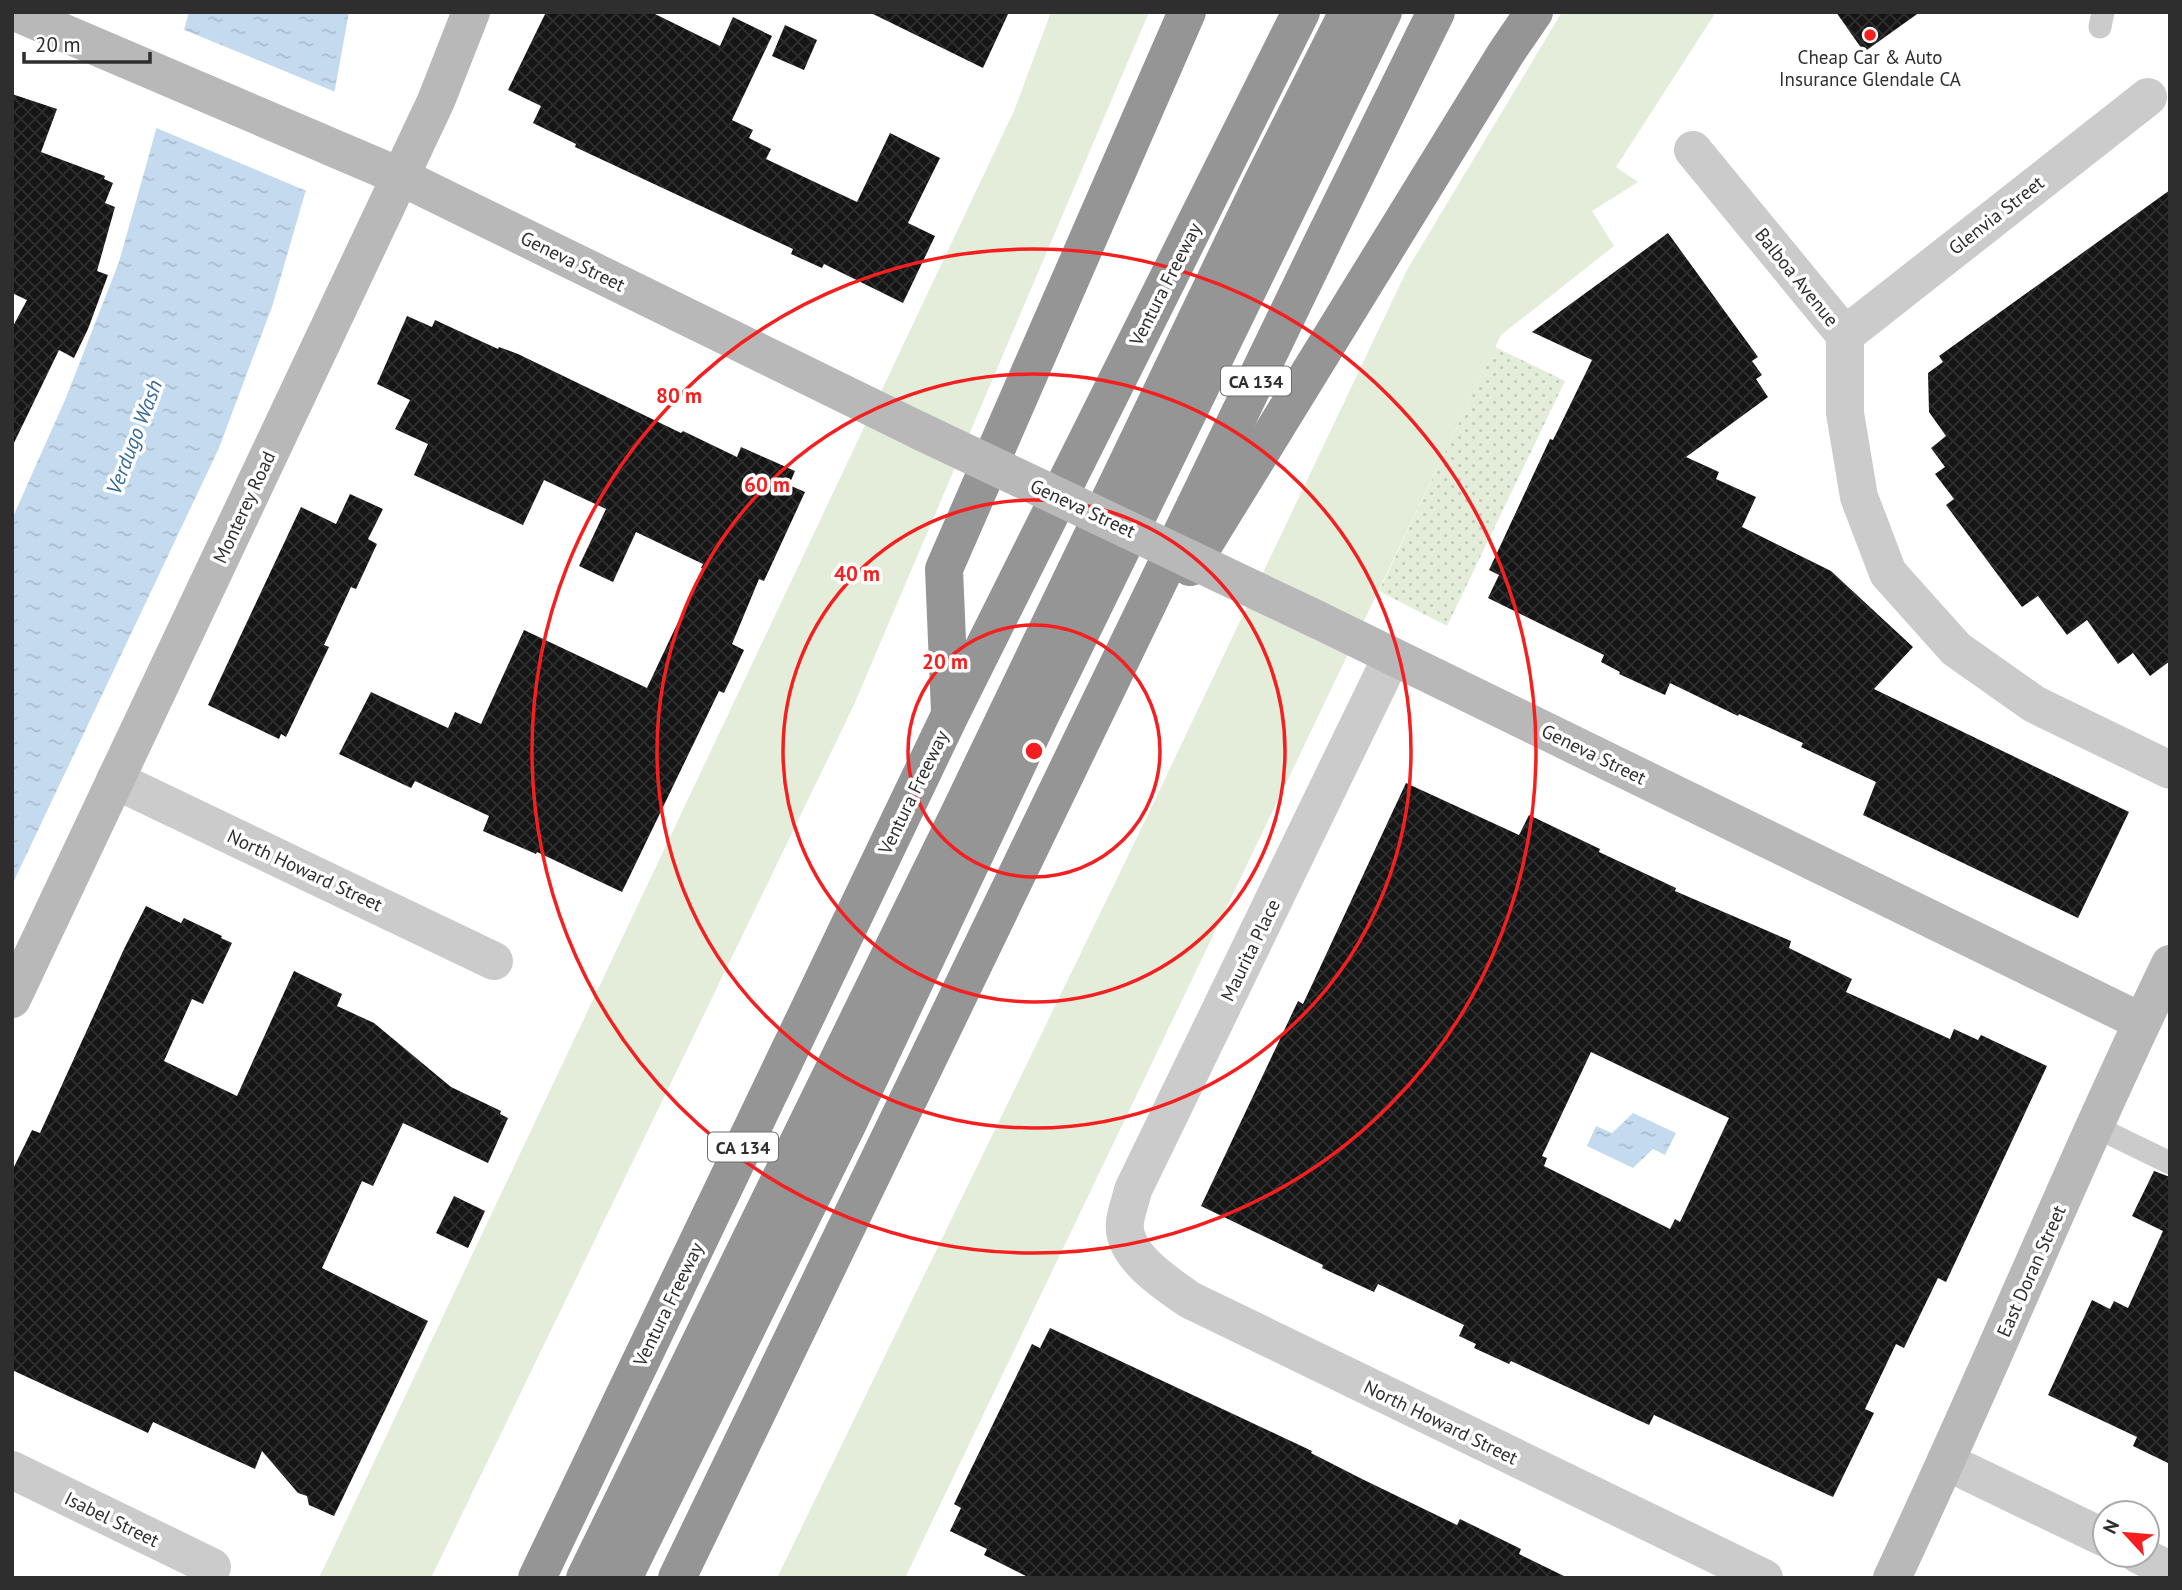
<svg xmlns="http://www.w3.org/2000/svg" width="2182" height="1590" viewBox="0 0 2182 1590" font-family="'PT Sans',sans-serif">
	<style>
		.green { fill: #e3edda }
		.garden { fill: url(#garden-dots) }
		.water { fill: url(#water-ripples) }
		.pier { fill: #fff }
		.building { fill: url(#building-cross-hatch); fill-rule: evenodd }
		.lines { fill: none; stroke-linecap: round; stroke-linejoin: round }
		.lane { stroke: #cbcbcb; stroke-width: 23 }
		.street { stroke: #cbcbcb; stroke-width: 38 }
		.secondary { stroke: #b8b8b8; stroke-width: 38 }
		.highway { stroke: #959595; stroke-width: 38 }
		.secondary-bridge { stroke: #b8b8b8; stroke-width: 38 }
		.ring { fill: none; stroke: #f61f20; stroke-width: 3.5 }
		.poi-dot { fill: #f61f20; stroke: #fff; stroke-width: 2.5 }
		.labels { text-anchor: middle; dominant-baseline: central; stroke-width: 7; stroke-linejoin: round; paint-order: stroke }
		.shield { fill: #fff; stroke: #6d6d6d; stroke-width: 2 }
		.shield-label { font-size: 18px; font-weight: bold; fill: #2e2e2e }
		.poi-label { font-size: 19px; fill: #2e2e2e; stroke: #fff }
		.street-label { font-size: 19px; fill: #2e2e2e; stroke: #fff }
		.water-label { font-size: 21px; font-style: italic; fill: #346a97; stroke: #fff }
		.centre { fill: #f61f20; stroke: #fff; stroke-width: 3.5 }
		.ring-label { font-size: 21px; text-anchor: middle; font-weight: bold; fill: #f61f20; stroke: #fff; stroke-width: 7; stroke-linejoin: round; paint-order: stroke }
	</style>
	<defs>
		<pattern id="garden-dots" width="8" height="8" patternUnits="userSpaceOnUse" patternTransform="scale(1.75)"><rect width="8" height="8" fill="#e3edda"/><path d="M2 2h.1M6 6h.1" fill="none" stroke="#c3ccbb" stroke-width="1.8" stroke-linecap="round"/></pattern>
		<pattern id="water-ripples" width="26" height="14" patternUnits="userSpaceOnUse" patternTransform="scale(1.75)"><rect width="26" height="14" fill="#c4dbef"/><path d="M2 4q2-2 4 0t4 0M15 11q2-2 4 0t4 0" fill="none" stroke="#a9bccd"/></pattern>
		<pattern id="building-cross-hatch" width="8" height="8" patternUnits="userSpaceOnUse" patternTransform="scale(1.75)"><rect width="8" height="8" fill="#151515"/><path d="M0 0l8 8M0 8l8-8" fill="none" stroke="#2f2f2f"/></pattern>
	</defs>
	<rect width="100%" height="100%" fill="#fff"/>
	<g class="green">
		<path d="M 1051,12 L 1149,12 L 853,707 L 431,1578 L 319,1578 L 1014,111 Z"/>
		<path d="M 1562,12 L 1716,12 L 1616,167 L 1638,182 L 1592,211 L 1614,246 L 1501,335 L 905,1578 L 777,1578 L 1144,823 L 1407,270 Z"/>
	</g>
	<path class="garden" d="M 1495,347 L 1565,381 L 1447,626 L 1379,591 Z"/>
	<g class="water">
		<path d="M 189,12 L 349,12 L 335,89 L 273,304 L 219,448 L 12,885 L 12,519 L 65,400 L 119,262 Z"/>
		<path d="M 1633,1113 L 1676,1133 L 1665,1155 L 1653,1149 L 1633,1168 L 1587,1146 L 1596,1126 L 1612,1133 Z"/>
	</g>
	<path class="pier" d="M 182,29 L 338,93 L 309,192 L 154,127 Z"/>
	<g class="building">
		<path d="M 546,12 L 651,12 L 720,46 L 733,17 L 772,36 L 732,120 L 753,130 L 749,138 L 771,149 L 766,159 L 857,202 L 890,133 L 940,158 L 908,223 L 935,236 L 903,303 L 824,264 L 822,268 L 791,254 L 793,249 L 575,147 L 576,144 L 533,123 L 541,106 L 508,90 Z"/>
		<path d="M 869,12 L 1009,12 L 983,68 Z"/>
		<path d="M 1836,12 L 1920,12 L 1864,52 Z"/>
		<path d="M 785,25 L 817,40 L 804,70 L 772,56 Z"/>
		<path d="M 12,94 L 57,109 L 41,152 L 105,176 L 104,179 L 113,183 L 105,203 L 115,207 L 97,271 L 108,275 L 88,329 L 74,358 L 59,350 L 12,447 L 12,328 L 27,300 L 12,293 Z"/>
		<path d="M 2170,190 L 2170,661 L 2150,676 L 2133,653 L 2118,664 L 2087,620 L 2067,635 L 2038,596 L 2022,607 L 1992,567 L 1946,505 L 1954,499 L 1935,474 L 1945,467 L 1931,448 L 1946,436 L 1929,412 L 1928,373 L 1943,362 L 1939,356 Z"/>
		<path d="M 1668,233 L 1758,357 L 1752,361 L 1762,375 L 1756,379 L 1768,397 L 1686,457 L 1719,472 L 1716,479 L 1756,497 L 1742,527 L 1831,571 L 1913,647 L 1874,689 L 2129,812 L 2078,918 L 1863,815 L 1876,782 L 1801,747 L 1803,743 L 1739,714 L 1738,716 L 1670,683 L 1665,695 L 1619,674 L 1620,672 L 1601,662 L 1604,655 L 1488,598 L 1499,575 L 1489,570 L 1550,439 L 1553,440 L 1592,360 L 1532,332 Z"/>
		<path d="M 407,316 L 432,327 L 435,320 L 498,349 L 499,347 L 518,354 L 681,433 L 683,431 L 737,457 L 741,447 L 795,471 L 789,485 L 805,492 L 764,581 L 759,579 L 732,644 L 744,650 L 724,693 L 719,691 L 622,892 L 537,852 L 536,854 L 483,831 L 489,816 L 415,781 L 411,788 L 339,754 L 371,692 L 448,728 L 455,712 L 481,724 L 524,630 L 647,688 L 703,569 L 701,568 L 703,564 L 636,532 L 613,582 L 579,566 L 606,509 L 544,480 L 523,525 L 414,475 L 428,444 L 395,429 L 410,400 L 377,384 Z"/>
		<path d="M 350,494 L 383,509 L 368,539 L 377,544 L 356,589 L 351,587 L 324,645 L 329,647 L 286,737 L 281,734 L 279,739 L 208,705 L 301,507 L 336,524 Z"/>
		<path d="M 1406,783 L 1519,835 L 1529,815 L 1600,849 L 1599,852 L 1676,888 L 1675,891 L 1791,941 L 1789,948 L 1852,979 L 1846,992 L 1950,1039 L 1954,1029 L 1978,1040 L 1981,1035 L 2047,1066 L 1946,1282 L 1938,1278 L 1904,1348 L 1896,1344 L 1865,1409 L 1874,1413 L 1833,1497 L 1654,1415 L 1649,1425 L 1511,1361 L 1509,1364 L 1474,1348 L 1476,1344 L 1459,1336 L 1464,1325 L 1378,1284 L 1374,1292 L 1322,1268 L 1323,1265 L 1201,1206 L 1298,1001 L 1303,1004 ZM 1591,1052 L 1729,1118 L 1680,1222 L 1675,1219 L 1670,1229 L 1544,1166 L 1547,1158 L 1542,1156 Z"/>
		<path d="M 146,906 L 181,923 L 184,918 L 222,936 L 221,938 L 232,943 L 203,1004 L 192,999 L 164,1061 L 237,1096 L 294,971 L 342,994 L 337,1006 L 374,1023 L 451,1087 L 501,1111 L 500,1114 L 508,1118 L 488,1163 L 403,1123 L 373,1186 L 362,1181 L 322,1268 L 428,1321 L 334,1516 L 309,1505 L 307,1496 L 298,1493 L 262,1451 L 255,1469 L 153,1422 L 148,1433 L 12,1370 L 12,1171 L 32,1130 L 40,1133 L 124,949 Z"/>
		<path d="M 2154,1171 L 2170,1177 L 2170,1464 L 2133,1446 L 2137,1437 L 2048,1395 L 2092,1300 L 2110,1309 L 2114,1301 L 2128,1308 L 2163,1231 L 2132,1216 Z"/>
		<path d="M 454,1196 L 485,1211 L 468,1248 L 436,1233 Z"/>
		<path d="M 1050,1328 L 1312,1451 L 1311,1453 L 1362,1479 L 1457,1525 L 1460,1519 L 1521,1549 L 1519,1554 L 1568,1578 L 1030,1578 L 984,1555 L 987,1549 L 950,1531 L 961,1508 L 954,1504 L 1032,1344 L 1040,1348 Z"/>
	</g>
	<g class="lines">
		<g class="lane">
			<path d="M 2100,27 L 2103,12"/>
			<path d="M 2094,1126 L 2170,1163"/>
		</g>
		<g class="street">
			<path d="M 1693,150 L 1845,335 L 1845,413 L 1859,497 L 1888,573 L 1956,649 L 2034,704 L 2170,770"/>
			<path d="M 1845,335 L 2148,97"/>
			<path d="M 1392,656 L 1133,1190 C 1131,1200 1126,1212 1125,1222 C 1121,1255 1167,1284 1190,1300 L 1764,1578"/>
			<path d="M 115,780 L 494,961"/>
			<path d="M 1947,1462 L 2105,1538"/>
			<path d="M 12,1470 L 212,1567"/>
			<path d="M 2139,1555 L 2170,1570"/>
		</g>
		<g class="secondary">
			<path d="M 15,12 L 399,176 L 920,431"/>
			<path d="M 1316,619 L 2142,1022"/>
			<path d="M 12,999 L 436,101 L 471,12"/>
			<path d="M 1892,1578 C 1988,1375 2072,1167 2170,964"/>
		</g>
		<g class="highway">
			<path d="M 1190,567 L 1506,53 L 1534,12"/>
			<path d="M 950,712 L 944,569 L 1187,12"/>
			<path d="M 537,1578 L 950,715 L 1301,12"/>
			<path d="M 585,1578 L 958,816 L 1262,183 L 1348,12"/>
			<path d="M 623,1578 L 848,1123 L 1040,716 L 1383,12"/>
			<path d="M 677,1578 L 1324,239 L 1436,12"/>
		</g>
		<path class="secondary-bridge" d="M 920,431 L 1316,619"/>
	</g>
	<g class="ring">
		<circle cx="1034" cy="751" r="126"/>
		<circle cx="1034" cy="751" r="251"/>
		<circle cx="1034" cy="751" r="377"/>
		<circle cx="1034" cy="751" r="502"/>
	</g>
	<circle class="poi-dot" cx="1870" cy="35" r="7"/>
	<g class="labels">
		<g class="shield">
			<rect x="1221" y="366.5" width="70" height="29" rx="5"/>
			<rect x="708" y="1132.5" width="70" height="29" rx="5"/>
		</g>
		<g class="shield-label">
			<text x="1256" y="381">CA 134</text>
			<text x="743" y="1147">CA 134</text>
		</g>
		<g class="poi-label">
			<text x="1870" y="57">Cheap Car &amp; Auto<tspan x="1870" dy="22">Insurance Glendale CA</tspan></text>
		</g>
		<g class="street-label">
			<text transform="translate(1996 215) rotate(-38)">Glenvia Street</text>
			<text transform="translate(573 261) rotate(26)">Geneva Street</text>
			<text transform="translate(1797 277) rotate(51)">Balboa Avenue</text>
			<text transform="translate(1165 284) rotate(-63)">Ventura Freeway</text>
			<text transform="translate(244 507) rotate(-65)">Monterey Road</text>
			<text transform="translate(1083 508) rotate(25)">Geneva Street</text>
			<text transform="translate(1594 754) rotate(26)">Geneva Street</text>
			<text transform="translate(913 792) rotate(-64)">Ventura Freeway</text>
			<text transform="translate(305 870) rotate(25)">North Howard Street</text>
			<text transform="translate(1250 950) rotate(-64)">Maurita Place</text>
			<text transform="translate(2031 1271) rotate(-66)">East Doran Street</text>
			<text transform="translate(668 1304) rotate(-64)">Ventura Freeway</text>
			<text transform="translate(1441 1422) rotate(26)">North Howard Street</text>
			<text transform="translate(112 1519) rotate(26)">Isabel Street</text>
		</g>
		<g class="water-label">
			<text transform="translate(134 437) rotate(-69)">Verdugo Wash</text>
		</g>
	</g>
	<circle cx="1034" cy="751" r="10" class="centre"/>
	<g class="ring-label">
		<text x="679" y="403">80 m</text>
		<text x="767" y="492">60 m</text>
		<text x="857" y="581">40 m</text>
		<text x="945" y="669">20 m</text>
	</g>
	<rect width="2182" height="1590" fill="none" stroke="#2e2e2e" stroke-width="28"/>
	<g transform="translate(2126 1534) rotate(296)"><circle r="33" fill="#ffffff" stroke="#ababab" stroke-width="2"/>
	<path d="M0-5L12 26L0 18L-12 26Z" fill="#f61f20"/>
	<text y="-10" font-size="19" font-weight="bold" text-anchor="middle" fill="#2e2e2e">N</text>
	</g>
	<path d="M24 52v10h126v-10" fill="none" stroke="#2e2e2e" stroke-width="3.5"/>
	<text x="35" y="52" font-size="21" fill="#2e2e2e" stroke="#ffffff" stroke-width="5" paint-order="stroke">20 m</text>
</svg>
